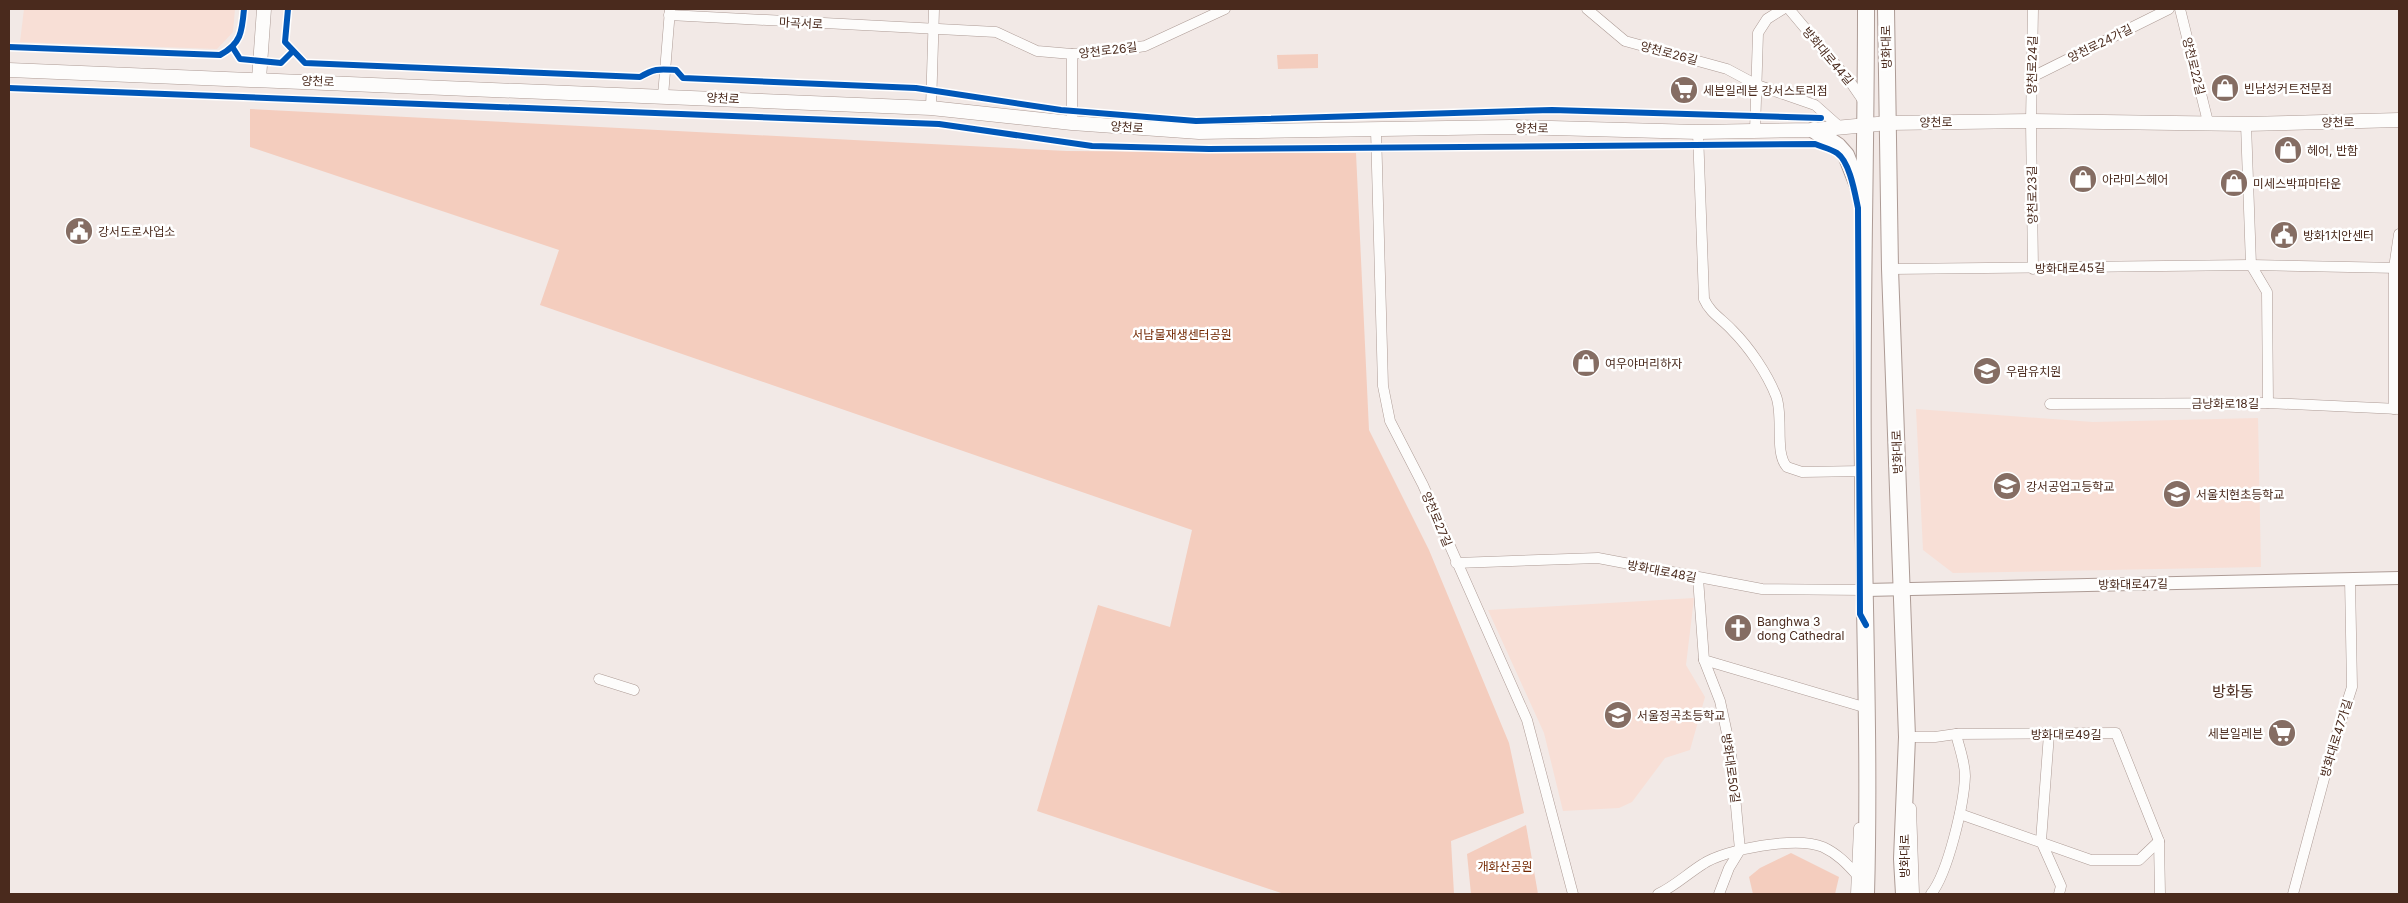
<svg xmlns="http://www.w3.org/2000/svg" width="2408" height="903" viewBox="0 0 2408 903" font-family="Inter,'Noto Sans KR',sans-serif">
	<style>
		.built { fill: #f8dfd6 }
		.green { fill: #f4cdbe }
		.lines { fill: none; stroke-linecap: round; stroke-linejoin: round }
		.minor-casing { stroke: #ad9b95; stroke-width: 11 }
		.tertiary-casing { stroke: #ad9b95; stroke-width: 14 }
		.secondary-casing { stroke: #ad9b95; stroke-width: 15 }
		.primary-casing { stroke: #ad9b95; stroke-width: 18 }
		.minor { stroke: #fdfcfb; stroke-width: 10 }
		.tertiary { stroke: #fdfcfb; stroke-width: 12 }
		.secondary { stroke: #fdfcfb; stroke-width: 14 }
		.primary { stroke: #fdfcfb; stroke-width: 16 }
		.cycleway-casing { stroke: #fff; stroke-width: 9 }
		.cycleway { stroke: #0057b8; stroke-width: 6 }
		.labels { text-anchor: middle; dominant-baseline: central; stroke-width: 5; stroke-linejoin: round; paint-order: stroke }
		.street-label { font-size: 12px; fill: #4a2a1d; stroke: #fff }
		.poi-label { font-size: 12px; fill: #4a2a1d; stroke: #fff; text-anchor: start }
		.park-label { font-size: 12px; fill: #722700; stroke: #fff }
		.quarter-label { font-size: 15px; fill: #4a2a1d; stroke: #fff }
	</style>
	<rect width="100%" height="100%" fill="#f2e9e6"/>
	<g class="built">
		<path d="M 24,9 L 235,9 L 233,32 L 217,49 L 20,42 Z"/>
		<path d="M 1916,409 L 2093,422 L 2258,418 L 2261,567 L 1953,573 L 1923,550 Z"/>
		<path d="M 1694,598 L 1686,665 L 1705,697 L 1690,750 L 1665,758 L 1632,802 L 1619,808 L 1563,811 L 1544,733 L 1488,610 Z"/>
	</g>
	<g class="green">
		<path d="M 1318,54 L 1318,68 L 1278,69 L 1277,55 Z"/>
		<path d="M 250,109 L 1067,151 L 1356,153 L 1369,430 L 1429,550 L 1509,743 L 1524,813 L 1451,841 L 1454,894 L 1284,894 L 1037,811 L 1098,605 L 1170,627 L 1192,530 L 540,305 L 559,250 L 250,147 Z"/>
		<path d="M 1526,825 L 1538,894 L 1471,894 L 1467,854 Z"/>
		<path d="M 1791,853 L 1839,877 L 1835,894 L 1753,894 L 1749,877 L 1760,868 Z"/>
	</g>
	<g class="lines">
		<defs>
			<g id="minor">
				<path d="M 1587,9 L 1625,41 L 1727,69 L 1757,85 L 1815,105 L 1841,128"/>
				<path d="M 1789,9 L 1851,83 L 1864,102"/>
				<path d="M 2033,9 L 2031,121 L 2033,269"/>
				<path d="M 2180,9 L 2208,122"/>
				<path d="M 669,15 L 996,32 L 1037,51 L 1072,54 L 1126,49 L 1145,46 L 1225,9"/>
				<path d="M 1072,54 L 1072,123"/>
				<path d="M 2032,77 L 2169,9"/>
				<path d="M 663,96 L 670,10"/>
				<path d="M 931,108 L 934,9"/>
				<path d="M 2246,124 L 2251,265 L 2267,292 L 2268,403"/>
				<path d="M 1376,130 L 1383,386 L 1390,421 L 1423,485 L 1527,720 L 1573,894"/>
				<path d="M 1755,131 L 1758,33 L 1767,19 L 1783,9"/>
				<path d="M 1698,132 L 1704,299 C 1710,313 1722,319 1732,330 C 1749,347 1767,373 1776,396 C 1784,416 1774,453 1787,467 L 1802,472 L 1863,471"/>
				<path d="M 1890,269 L 2251,265 L 2399,268"/>
				<path d="M 2050,404 L 2268,403 L 2399,409"/>
				<path d="M 2394,409 L 2394,268 L 2399,234"/>
				<path d="M 1456,563 L 1598,558 L 1762,589 L 1866,590"/>
				<path d="M 1698,578 L 1704,660 L 1867,708"/>
				<path d="M 1704,660 L 1720,701 L 1731,752 L 1740,850 L 1729,868 L 1719,894"/>
				<path d="M 599,679 L 634,690"/>
				<path d="M 2049,734 L 2041,841 L 2061,886 L 2059,894"/>
				<path d="M 1907,737 L 1935,737 L 1956,734 L 2116,733 L 2159,841 L 2160,894"/>
				<path d="M 1911,808 L 1914,894"/>
				<path d="M 1960,814 L 2091,860 L 2139,860 L 2159,841"/>
				<path d="M 1658,894 C 1675,886 1687,874 1703,864 C 1725,849 1797,836 1823,847 C 1838,854 1847,864 1858,876"/>
				<path d="M 1856,894 L 1859,828"/>
				<path d="M 1931,894 C 1948,873 1964,804 1965,776 C 1965,762 1959,747 1956,734"/>
				<path d="M 2293,894 L 2332,749 L 2352,687 L 2350,579"/>
			</g>
			<path id="tertiary" d="M 1866,590 L 2399,578"/>
			<g id="secondary">
				<path d="M 9,70 L 931,108 L 1072,123 L 1199,132 L 1511,127 L 1698,132 L 1814,130 L 1888,123 L 2031,121 L 2246,124 L 2399,120"/>
				<path d="M 259,79 L 264,9"/>
			</g>
			<g id="primary">
				<path d="M 1866,9 C 1866,163 1861,317 1863,472 C 1864,613 1870,753 1866,894"/>
				<path d="M 1886,9 L 1890,269 L 1907,737 L 1902,859 L 1904,894"/>
				<path d="M 1814,130 L 1838,146 L 1846,155 L 1862,196"/>
			</g>
		</defs>
		<use href="#minor" class="minor-casing"/>
		<use href="#tertiary" class="tertiary-casing"/>
		<use href="#secondary" class="secondary-casing"/>
		<use href="#primary" class="primary-casing"/>
		<use href="#minor" class="minor"/>
		<use href="#tertiary" class="tertiary"/>
		<use href="#secondary" class="secondary"/>
		<use href="#primary" class="primary"/>
		<defs>
			<g id="cycleway">
				<path d="M 288,9 L 285,42 L 305,63 L 640,77 C 655,68 659,69 676,70 L 683,78 L 916,88 L 1061,110 L 1196,121 L 1552,110 L 1821,118"/>
				<path d="M 9,47 L 220,55 C 241,44 242,32 244,9"/>
				<path d="M 233,48 L 240,59 L 281,63 L 292,52"/>
				<path d="M 9,88 L 939,124 L 1092,146 L 1209,149 L 1815,144 C 1822,147 1831,149 1837,153 C 1850,162 1855,194 1858,208 L 1860,614 L 1866,625"/>
			</g>
		</defs>
		<use href="#cycleway" class="cycleway-casing"/>
		<use href="#cycleway" class="cycleway"/>
	</g>
	<defs>
		<symbol id="shop-disc" viewBox="-11 -11 22 22"><circle r="9.5" fill="#856d63" stroke="#fff"/><path d="M-5-2.5h2.3a2.7 3.5 0 0 1 5.4 0H5L5.5 6h-11ZM-1.5-2.5h3a1.5 2.3 0 0 0-3 0Z" fill="#fff"/></symbol>
		<symbol id="supermarket-disc" viewBox="-11 -11 22 22"><circle r="9.5" fill="#856d63" stroke="#fff"/><path d="M-6-5.5h2.5l.6 2H6L4.5 2H-2.5L-4.4-4H-6ZM-1.5 3.2a1.3 1.3 0 1 0 .1 0ZM3 3.2a1.3 1.3 0 1 0 .1 0Z" fill="#fff"/></symbol>
		<symbol id="civic-disc" viewBox="-11 -11 22 22"><circle r="9.5" fill="#856d63" stroke="#fff"/><path d="M-.6-6.5H3V-4.5H.6V-3L4-1V1h2V6H-6V1h2V-1L-.6-3ZM-1.2 2.5V6h2.4V2.5Z" fill="#fff"/></symbol>
		<symbol id="school-disc" viewBox="-11 -11 22 22"><circle r="9.5" fill="#856d63" stroke="#fff"/><path d="M0-5L7-2L0 1L-7-2ZM-4 1L0 2.5L4 1V4Q0 6-4 4Z" fill="#fff"/></symbol>
		<symbol id="church-disc" viewBox="-11 -11 22 22"><circle r="9.5" fill="#856d63" stroke="#fff"/><path d="M-1.2-6h2.4v3.5h3.3v2.4h-3.3V6h-2.4V-.1h-3.3v-2.4h3.3Z" fill="#fff"/></symbol>
	</defs>
	<g fill-rule="evenodd">
		<use href="#shop-disc" x="2209" y="72" width="32" height="32"/>
		<use href="#supermarket-disc" x="1668" y="74" width="32" height="32"/>
		<use href="#shop-disc" x="2272" y="134" width="32" height="32"/>
		<use href="#shop-disc" x="2067" y="163" width="32" height="32"/>
		<use href="#shop-disc" x="2218" y="167" width="32" height="32"/>
		<use href="#civic-disc" x="63" y="215" width="32" height="32"/>
		<use href="#civic-disc" x="2268" y="219" width="32" height="32"/>
		<use href="#shop-disc" x="1570" y="347" width="32" height="32"/>
		<use href="#school-disc" x="1971" y="355" width="32" height="32"/>
		<use href="#school-disc" x="1991" y="470" width="32" height="32"/>
		<use href="#school-disc" x="2161" y="478" width="32" height="32"/>
		<use href="#church-disc" x="1722" y="612" width="32" height="32"/>
		<use href="#school-disc" x="1602" y="699" width="32" height="32"/>
		<use href="#supermarket-disc" x="2266" y="717" width="32" height="32"/>
	</g>
	<g class="labels">
		<g class="street-label">
			<text transform="translate(801 23) rotate(3)">마곡서로</text>
			<text transform="translate(2100 43) rotate(-26)">양천로24가길</text>
			<text transform="translate(1886 47) rotate(-91)">방화대로</text>
			<text transform="translate(1108 50) rotate(-7)">양천로26길</text>
			<text transform="translate(1669 53) rotate(15)">양천로26길</text>
			<text transform="translate(1828 56) rotate(50)">방화대로44길</text>
			<text transform="translate(2032 65) rotate(-89)">양천로24길</text>
			<text transform="translate(2194 66) rotate(76)">양천로22길</text>
			<text transform="translate(318 81) rotate(2)">양천로</text>
			<text transform="translate(723 98) rotate(3)">양천로</text>
			<text transform="translate(1936 122) rotate(-1)">양천로</text>
			<text transform="translate(2338 122) rotate(-1)">양천로</text>
			<text transform="translate(1127 127) rotate(4)">양천로</text>
			<text transform="translate(1532 128) rotate(1)">양천로</text>
			<text transform="translate(2032 195) rotate(-91)">양천로23길</text>
			<text transform="translate(2070 268) rotate(-1)">방화대로45길</text>
			<text x="2225" y="403">금낭화로18길</text>
			<text transform="translate(1897 452) rotate(-92)">방화대로</text>
			<text transform="translate(1437 519) rotate(67)">양천로27길</text>
			<text transform="translate(1662 571) rotate(11)">방화대로48길</text>
			<text transform="translate(2133 584) rotate(-1)">방화대로47길</text>
			<text x="2066" y="734">방화대로49길</text>
			<text transform="translate(2336 738) rotate(-73)">방화대로47가길</text>
			<text transform="translate(1731 768) rotate(82)">방화대로50길</text>
			<text transform="translate(1904 856) rotate(-90)">방화대로</text>
		</g>
		<g class="poi-label">
			<text x="2244" y="88">빈남성커트전문점</text>
			<text x="1703" y="90">세븐일레븐 강서스토리점</text>
			<text x="2307" y="150">헤어, 반함</text>
			<text x="2102" y="179">아라미스헤어</text>
			<text x="2253" y="183">미세스박파마타운</text>
			<text x="98" y="231">강서도로사업소</text>
			<text x="2303" y="235">방화1치안센터</text>
			<text x="1605" y="363">여우야머리하자</text>
			<text x="2006" y="371">우람유치원</text>
			<text x="2026" y="486">강서공업고등학교</text>
			<text x="2196" y="494">서울치현초등학교</text>
			<text x="1757" y="621">Banghwa 3<tspan x="1757" dy="14">dong Cathedral</tspan></text>
			<text x="1637" y="715">서울정곡초등학교</text>
			<text x="2263" y="733" text-anchor="end">세븐일레븐</text>
		</g>
		<g class="park-label">
			<text x="1182" y="334">서남물재생센터공원</text>
			<text x="1505" y="866">개화산공원</text>
		</g>
		<g class="quarter-label">
			<text x="2233" y="691">방화동</text>
		</g>
	</g>
	<rect width="2408" height="903" fill="none" stroke="#4a2a1d" stroke-width="20"/>
</svg>
